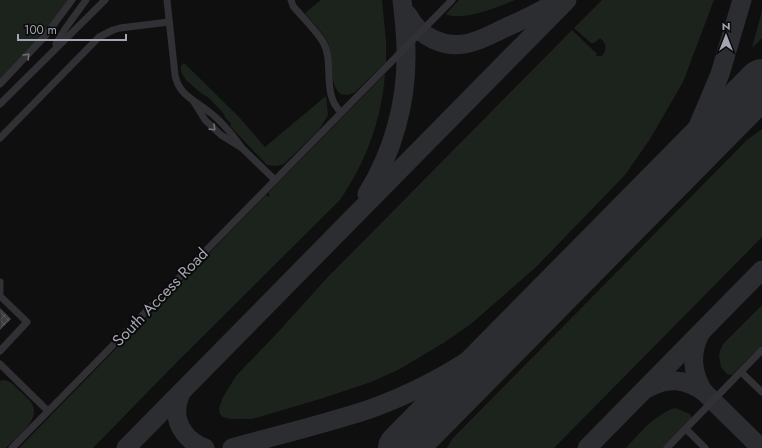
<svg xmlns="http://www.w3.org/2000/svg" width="762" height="448" viewBox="0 0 762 448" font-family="Jost,sans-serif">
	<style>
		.grass { fill: #1c231d }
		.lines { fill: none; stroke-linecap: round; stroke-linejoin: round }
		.taxiway { stroke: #2c2d30; stroke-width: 19 }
		.runway { stroke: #2c2d30; stroke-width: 48 }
		.building { fill: url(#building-cross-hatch); stroke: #2a2a2c }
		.minor { stroke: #313135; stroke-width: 7 }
		.oneway { stroke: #6f7179 }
		.labels { text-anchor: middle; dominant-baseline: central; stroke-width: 4; stroke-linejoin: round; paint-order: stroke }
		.street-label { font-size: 16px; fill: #a2a6b0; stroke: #0b0a0b }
	</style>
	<defs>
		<pattern id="building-cross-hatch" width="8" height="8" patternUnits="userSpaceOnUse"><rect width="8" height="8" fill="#3f3f43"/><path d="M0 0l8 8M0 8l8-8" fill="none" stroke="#58585c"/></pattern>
	</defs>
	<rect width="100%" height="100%" fill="#0f0f10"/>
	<g class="grass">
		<path d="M 0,0 L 68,0 L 47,29 L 0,81 Z"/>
		<path d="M 321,0 L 382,0 L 386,41 L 386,62 L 355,92 C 326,107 334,58 328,43 C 323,32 312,22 305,13 Z"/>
		<path d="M 459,0 L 515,0 C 498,7 463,22 446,14 Z"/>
		<path d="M 602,0 L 714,0 L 683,82 L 650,139 L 625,175 L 536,267 L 472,323 L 445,342 L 398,370 L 371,382 L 320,399 L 252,419 L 231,419 L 223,417 L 220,414 L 219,408 L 223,397 L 236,376 L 280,330 L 326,279 L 572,30 L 597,54 L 596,56 L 602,56 C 608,49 606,43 600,38 L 594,43 L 591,43 L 574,28 Z"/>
		<path d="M 762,11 L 762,38 L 752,48 Z"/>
		<path d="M 184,63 L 238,116 L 265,147 L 326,96 L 328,115 L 319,130 L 284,164 L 276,166 L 267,165 L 230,126 L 231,124 L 224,116 L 225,115 L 208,97 L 202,94 L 186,80 L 181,72 L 181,66 Z"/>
		<path d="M 384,75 L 385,75 C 381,121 366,162 340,200 L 177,362 L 93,448 L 19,448 L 266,195 L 269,197 L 270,196 L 268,193 Z"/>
		<path d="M 762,129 L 762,237 L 554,448 L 447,448 L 452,439 L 747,140 Z"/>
		<path d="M 762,305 L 762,345 L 732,375 L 727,374 L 721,367 L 719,355 L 720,351 L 723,344 Z"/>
		<path d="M 4,380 C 12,381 16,388 22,393 C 27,398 34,403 34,411 C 35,424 14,439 6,448 L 0,448 L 0,381 Z"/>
		<path d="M 675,408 L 690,414 L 692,419 L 665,448 L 626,448 C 641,432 654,415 675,408 Z"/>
	</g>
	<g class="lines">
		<g class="taxiway">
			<path d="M 408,15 C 419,37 445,49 469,43 C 483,40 496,32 509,26 C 525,19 542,11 557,1"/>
			<path d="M 367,194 C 393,152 407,102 406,52 C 406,35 404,17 402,0"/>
			<path d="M 648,198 L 656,190 L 694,136 L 720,74 L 742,0"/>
			<path d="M 700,334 C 690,354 692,372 703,391"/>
			<path d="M 648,388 C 668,377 684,379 703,391 L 761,448"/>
			<path d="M 181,393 C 179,398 177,403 177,408 C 175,426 188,442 205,448"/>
			<path d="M 126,448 L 567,0"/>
			<path d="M 232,448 C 278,435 325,424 370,409 C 412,394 453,372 490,346 C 531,318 565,280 601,247"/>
			<path d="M 587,448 L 762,270"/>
		</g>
		<path class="runway" d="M 402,448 L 762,83"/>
	</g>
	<path class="building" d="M 0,308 L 11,319 L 0,330 Z"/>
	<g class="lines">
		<g class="minor">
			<path d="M 167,0 L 175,75 C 179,95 193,99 208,111 C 222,121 232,134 242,148"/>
			<path d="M 291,0 L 293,6 C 302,17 316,30 323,42 C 335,62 321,94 341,112"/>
			<path d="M 56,44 L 65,29 L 86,0"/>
			<path d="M 0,84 L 46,35 L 72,0"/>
			<path d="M 194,102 L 205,120 L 221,135 L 242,148 L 275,180"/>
			<path d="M 0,104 L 105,0"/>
			<path d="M 0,138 L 99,37 L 113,30 L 120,28 L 169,22"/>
			<path d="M 0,282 L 0,296 L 27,322 L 0,351"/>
			<path d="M 0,364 L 48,411"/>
			<path d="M 741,372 L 762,392"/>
			<path d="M 686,429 L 705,448"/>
			<path d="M 12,448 L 452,0"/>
			<path d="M 667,448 L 762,350"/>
		</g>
	</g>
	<defs><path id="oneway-chevron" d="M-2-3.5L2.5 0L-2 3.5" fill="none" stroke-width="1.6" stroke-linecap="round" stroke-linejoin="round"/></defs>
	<g class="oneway">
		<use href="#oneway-chevron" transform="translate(27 56) rotate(-46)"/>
		<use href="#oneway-chevron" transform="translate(213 128) rotate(44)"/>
	</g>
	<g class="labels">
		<g class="street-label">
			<text transform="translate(160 297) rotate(-46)">South Access Road</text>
		</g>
	</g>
	<g transform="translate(726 36)" stroke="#0b0a0b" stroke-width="3" paint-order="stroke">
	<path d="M0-3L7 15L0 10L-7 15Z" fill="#a2a6b0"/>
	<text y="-6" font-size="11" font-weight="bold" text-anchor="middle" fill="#a2a6b0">N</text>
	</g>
	<path d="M18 34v6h108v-6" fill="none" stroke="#a2a6b0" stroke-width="2"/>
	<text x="24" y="34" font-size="12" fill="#a2a6b0" stroke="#0b0a0b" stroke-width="3" paint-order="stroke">100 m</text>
</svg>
